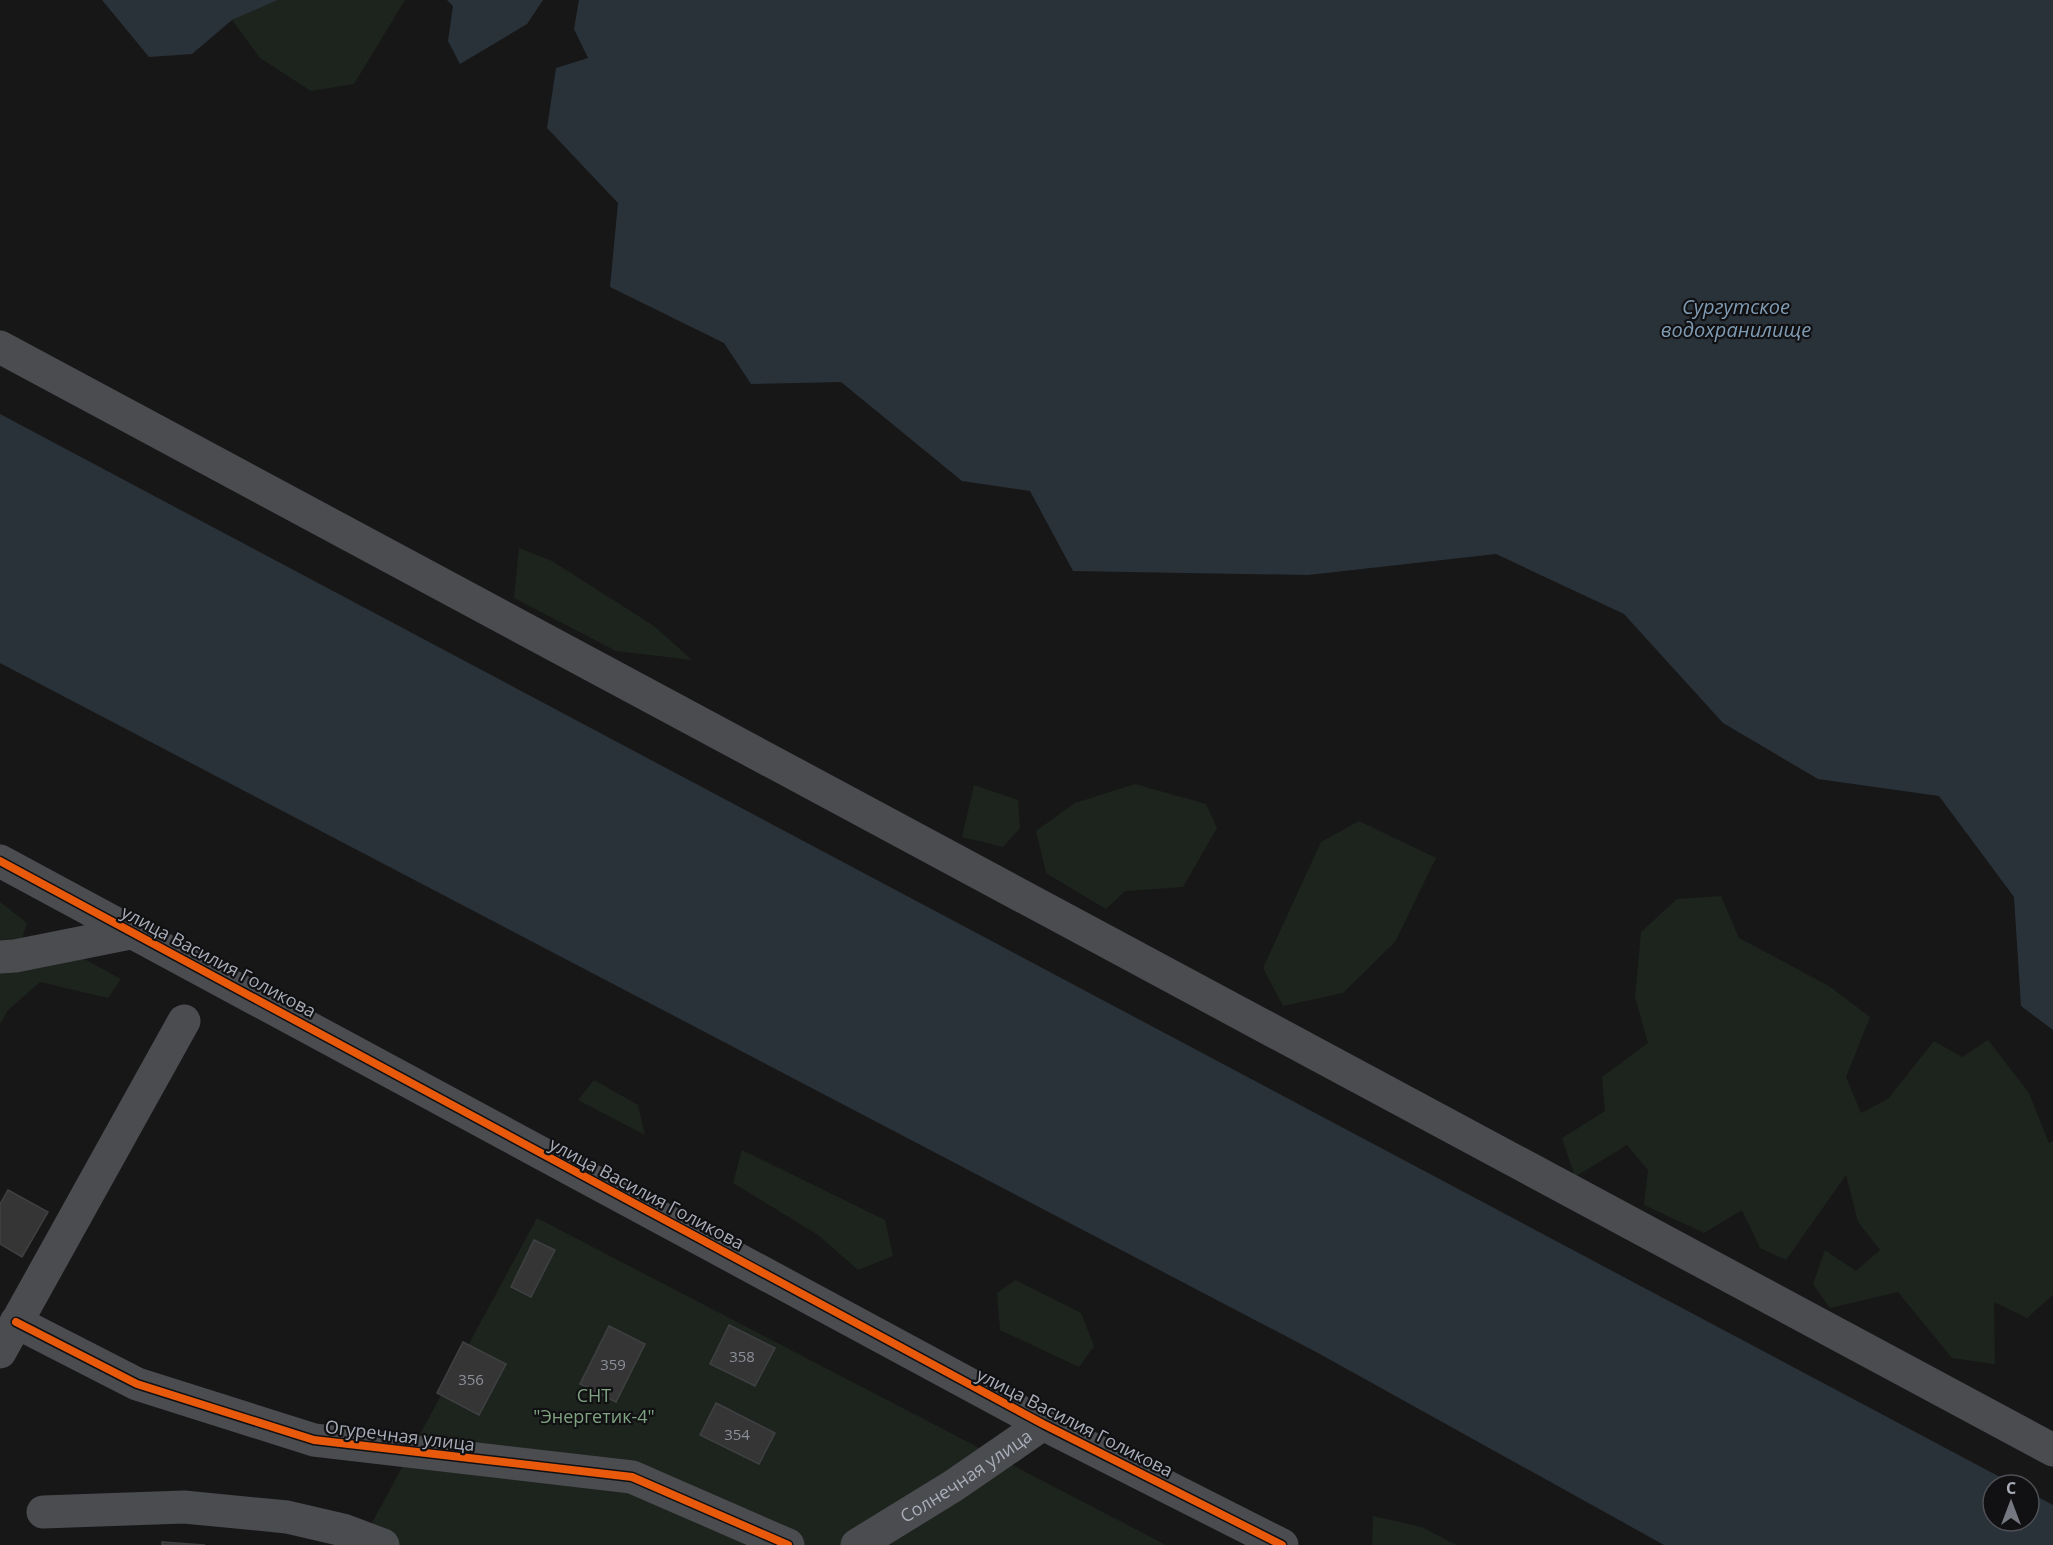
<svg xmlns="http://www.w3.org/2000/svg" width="2053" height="1545" viewBox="0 0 2053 1545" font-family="'Open Sans',sans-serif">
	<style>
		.green { fill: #1d241e }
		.water { fill: #2a3239 }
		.building { fill: #353536; stroke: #3f4043; stroke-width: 1.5 }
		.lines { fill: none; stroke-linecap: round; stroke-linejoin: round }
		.minor { stroke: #4b4c50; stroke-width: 33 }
		.cycleway-casing { stroke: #111113; stroke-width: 11 }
		.cycleway { stroke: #e8590c; stroke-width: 8 }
		.labels { text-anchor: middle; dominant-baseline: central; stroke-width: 4.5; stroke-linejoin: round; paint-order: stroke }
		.number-label { font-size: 15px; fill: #8b8f98 }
		.street-label { font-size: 18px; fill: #a8adb8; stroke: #111113 }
		.park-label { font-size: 18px; fill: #7fa381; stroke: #111113 }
		.water-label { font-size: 20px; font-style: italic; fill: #7f9bb3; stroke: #111113 }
	</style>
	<rect width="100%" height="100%" fill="#171717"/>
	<g class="green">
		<path d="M 278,0 L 405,0 L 354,84 L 311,91 L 260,58 L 232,20 Z"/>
		<path d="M 519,548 L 552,561 L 654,626 L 692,660 L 616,651 L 514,598 Z"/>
		<path d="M 1135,784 L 1206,804 L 1217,828 L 1183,887 L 1125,891 L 1106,909 L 1046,873 L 1036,831 L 1075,803 Z"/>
		<path d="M 974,785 L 1018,800 L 1020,828 L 1003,847 L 962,837 Z"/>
		<path d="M 1359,821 L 1436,858 L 1395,942 L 1343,993 L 1283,1006 L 1263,968 L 1321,842 Z"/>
		<path d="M 1721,896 L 1739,938 L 1829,986 L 1870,1017 L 1846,1077 L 1861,1113 L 1888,1099 L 1934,1041 L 1962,1057 L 1988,1040 L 2029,1093 L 2049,1143 L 2053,1141 L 2053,1295 L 2027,1318 L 1994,1302 L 1995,1364 L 1952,1358 L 1898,1292 L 1830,1308 L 1813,1284 L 1825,1250 L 1856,1271 L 1880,1250 L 1858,1222 L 1846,1175 L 1786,1260 L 1760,1248 L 1742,1210 L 1704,1233 L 1644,1205 L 1648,1170 L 1627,1145 L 1575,1177 L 1562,1138 L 1605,1111 L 1602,1077 L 1648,1043 L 1635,997 L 1641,932 L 1677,899 Z"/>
		<path d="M 0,902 L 27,923 L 20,945 L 0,941 Z"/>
		<path d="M 84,959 L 121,979 L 108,998 L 40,982 L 8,1010 L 0,1024 L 0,968 Z"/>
		<path d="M 594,1080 L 638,1105 L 645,1135 L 578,1100 Z"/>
		<path d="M 742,1150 L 885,1220 L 893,1256 L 858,1270 L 818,1235 L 733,1183 Z"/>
		<path d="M 537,1218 L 1166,1545 L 360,1545 Z"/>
		<path d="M 1015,1280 L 1081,1313 L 1094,1346 L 1079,1367 L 1000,1330 L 997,1293 Z"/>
		<path d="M 1373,1516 L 1422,1527 L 1456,1545 L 1372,1545 Z"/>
	</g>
	<g class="water">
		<path d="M 102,0 L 278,0 L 232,20 L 192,54 L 149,57 Z"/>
		<path d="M 447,0 L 543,0 L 527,24 L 460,64 L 448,41 L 453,6 Z"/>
		<path d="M 579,0 L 2053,0 L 2053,1030 L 2021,1006 L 2014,897 L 1939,796 L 1818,779 L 1723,723 L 1624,614 L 1496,554 L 1308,575 L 1073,571 L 1030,491 L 962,481 L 841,382 L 751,384 L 724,343 L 610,287 L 618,203 L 547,128 L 556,68 L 588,58 L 574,29 Z"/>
		<path d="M 0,414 L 2015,1485 L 1993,1485 L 1993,1521 L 2029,1521 L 2029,1492 L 2053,1505 L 2053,1545 L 1664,1545 L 1318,1353 L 0,663 Z"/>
	</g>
	<g class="building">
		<path d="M 8,1190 L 48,1212 L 22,1257 L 0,1244 L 0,1204 Z"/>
		<path d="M 534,1240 L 555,1250 L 531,1297 L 511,1287 Z"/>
		<path d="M 729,1325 L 775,1348 L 755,1386 L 710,1364 Z"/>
		<path d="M 609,1326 L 645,1344 L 616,1402 L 580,1384 Z"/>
		<path d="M 463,1342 L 506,1364 L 479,1415 L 437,1393 Z"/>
		<path d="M 716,1403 L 775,1433 L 759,1464 L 700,1435 Z"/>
		<path d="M 162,1542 L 205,1545 L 162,1545 Z"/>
	</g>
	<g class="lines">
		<g class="minor">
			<path d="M 0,347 L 2053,1450"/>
			<path d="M 0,861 L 1043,1424 L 1282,1545"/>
			<path d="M 0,957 L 15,956 L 135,932"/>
			<path d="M 16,1322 L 137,1384 L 314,1440 L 632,1477 L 788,1545"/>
			<path d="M 0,1352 L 184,1021"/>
			<path d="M 43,1512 L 184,1507 L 287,1517 L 343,1530 L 383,1545"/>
			<path id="s1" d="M 857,1545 L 953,1486 L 1043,1424"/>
		</g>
		<defs>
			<g id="cycleway">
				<path d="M 0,861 L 1043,1424 L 1282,1545"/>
				<path d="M 16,1322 L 137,1384 L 314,1440 L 632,1477 L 788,1545"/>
			</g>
		</defs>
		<use href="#cycleway" class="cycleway-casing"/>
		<use href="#cycleway" class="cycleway"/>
	</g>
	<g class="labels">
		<g class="number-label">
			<text x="742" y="1356">358</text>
			<text x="613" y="1364">359</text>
			<text x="471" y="1379">356</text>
			<text x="737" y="1434">354</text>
		</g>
		<g class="street-label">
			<text transform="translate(219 961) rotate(28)">улица Василия Голикова</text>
			<text transform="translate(647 1193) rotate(28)">улица Василия Голикова</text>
			<text transform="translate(1075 1422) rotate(27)">улица Василия Голикова</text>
			<text transform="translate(400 1435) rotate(7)">Огуречная улица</text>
			<text stroke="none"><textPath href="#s1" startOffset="129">Солнечная улица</textPath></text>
		</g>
		<g class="park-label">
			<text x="594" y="1395">СНТ<tspan x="594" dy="21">"Энергетик-4"</tspan></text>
		</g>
		<g class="water-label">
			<text x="1736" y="306">Сургутское<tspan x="1736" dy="23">водохранилище</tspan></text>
		</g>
	</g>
	<g transform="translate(2011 1503)"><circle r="28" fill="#111113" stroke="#4d4f55" stroke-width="1.5"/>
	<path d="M0-4.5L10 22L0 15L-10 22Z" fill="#757880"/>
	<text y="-9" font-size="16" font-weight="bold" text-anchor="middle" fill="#a8adb8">С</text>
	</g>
</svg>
